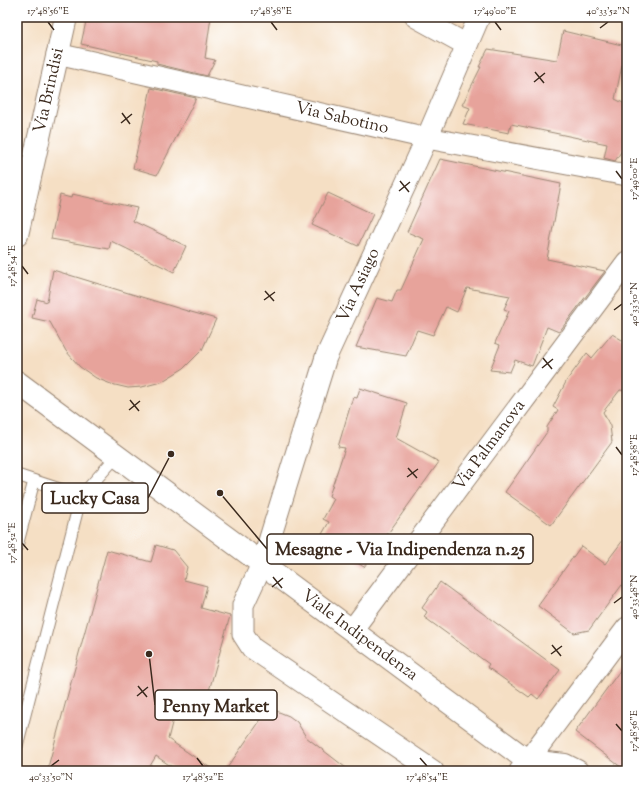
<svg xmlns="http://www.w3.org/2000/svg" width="644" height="788" viewBox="0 0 644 788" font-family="'Sorts Mill Goudy',serif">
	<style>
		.building { fill: #e7a39b }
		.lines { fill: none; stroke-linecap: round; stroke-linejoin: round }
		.lane-casing { stroke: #988471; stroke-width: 13 }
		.street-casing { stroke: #988471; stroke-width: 23 }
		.secondary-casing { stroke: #988471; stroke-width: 24 }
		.lane { stroke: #fff; stroke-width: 11 }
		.street { stroke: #fff; stroke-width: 21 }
		.secondary { stroke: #fff; stroke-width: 22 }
		.ticks { fill: none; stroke: #3b2a1e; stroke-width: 1.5 }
		.labels { text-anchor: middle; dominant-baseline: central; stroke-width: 4; stroke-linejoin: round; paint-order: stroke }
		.street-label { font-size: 17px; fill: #3b2a1e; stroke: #fff }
		.leader { fill: none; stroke: #3b2a1e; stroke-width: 1.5 }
		.callout-dot { fill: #3b2a1e; stroke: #fff; stroke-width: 1.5 }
		.callout { fill: #fff; stroke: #3b2a1e; stroke-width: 1.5 }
		.callout-label { font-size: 18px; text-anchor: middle; font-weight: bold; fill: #3b2a1e }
		.neatline { fill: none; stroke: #3b2a1e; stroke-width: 1.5 }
		.ticks-label { font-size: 10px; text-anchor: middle; fill: #3b2a1e }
	</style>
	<rect width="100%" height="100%" fill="#fff"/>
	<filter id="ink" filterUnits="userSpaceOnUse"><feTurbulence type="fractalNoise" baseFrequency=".025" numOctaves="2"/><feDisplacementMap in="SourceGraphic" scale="8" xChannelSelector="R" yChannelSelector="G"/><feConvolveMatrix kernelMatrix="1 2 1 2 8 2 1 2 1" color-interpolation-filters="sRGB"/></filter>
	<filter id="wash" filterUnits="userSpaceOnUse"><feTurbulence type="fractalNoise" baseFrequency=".012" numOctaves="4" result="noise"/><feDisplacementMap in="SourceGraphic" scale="16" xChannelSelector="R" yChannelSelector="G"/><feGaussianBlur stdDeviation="0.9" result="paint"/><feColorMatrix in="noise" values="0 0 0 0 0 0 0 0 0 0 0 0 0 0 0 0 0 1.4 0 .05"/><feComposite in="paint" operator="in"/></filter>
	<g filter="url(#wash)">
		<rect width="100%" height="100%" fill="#f5dfc4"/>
		<g id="blocks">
			<g class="building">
				<path d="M 87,17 L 211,17 L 205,58 L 215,60 L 207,76 L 157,64 L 157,61 L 81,44 Z"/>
				<path d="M 563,31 L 626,46 L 615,99 L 627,105 L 627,143 L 615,161 L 604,158 L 607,144 L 511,124 L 509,133 L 463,124 L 470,108 L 462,105 L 481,67 L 479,67 L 488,49 L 557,60 Z"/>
				<path d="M 151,88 L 196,98 L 157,175 L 133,168 Z"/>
				<path d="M 440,159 L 561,184 L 547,259 L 605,271 L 559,332 L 547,327 L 532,366 L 515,360 L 510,372 L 490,370 L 500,345 L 495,343 L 509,311 L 504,309 L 510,296 L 467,288 L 457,312 L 446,307 L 433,335 L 417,330 L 406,356 L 356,347 L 377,298 L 392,302 L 397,290 L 401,290 L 424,239 L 407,232 Z"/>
				<path d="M 328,193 L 373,214 L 358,246 L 312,225 Z"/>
				<path d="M 72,194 L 137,208 L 133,221 L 186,246 L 174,272 L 111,241 L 109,249 L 51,239 L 60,195 L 71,198 Z"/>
				<path d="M 53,270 L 184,310 L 216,319 L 202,350 L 184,368 L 161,382 L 142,387 L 128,388 L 111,384 L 96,378 L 80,367 L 66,351 L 50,322 L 32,318 L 37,299 L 47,302 Z"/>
				<path d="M 612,334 L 627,343 L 627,391 L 620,390 L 603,412 L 610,426 L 612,442 L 551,525 L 505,492 L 547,432 L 547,427 L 558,410 L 553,407 L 567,380 L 587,353 L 592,358 Z"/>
				<path d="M 360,388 L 407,403 L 396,438 L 439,462 L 364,567 L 348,557 L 345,559 L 317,543 L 329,522 L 323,519 L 334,499 L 329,496 L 345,448 L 338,447 L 353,397 L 357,398 Z"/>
				<path d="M 627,535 L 627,578 L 589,630 L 574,633 L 538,606 L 581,546 L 605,564 Z"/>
				<path d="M 156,545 L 173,550 L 187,567 L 184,580 L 207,586 L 201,608 L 230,616 L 207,698 L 180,691 L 168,739 L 215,771 L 178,771 L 156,756 L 147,771 L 47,771 L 107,550 L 151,562 Z"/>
				<path d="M 440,582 L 560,670 L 538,699 L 532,694 L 529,697 L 487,667 L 489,664 L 424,617 L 427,612 L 422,608 Z"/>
				<path d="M 627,661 L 627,771 L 626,771 L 575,732 Z"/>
				<path d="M 269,708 L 289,716 L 297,722 L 306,737 L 350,771 L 225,771 Z"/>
			</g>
		</g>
	</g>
	<g filter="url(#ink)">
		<use href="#blocks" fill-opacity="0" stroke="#988471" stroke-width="1"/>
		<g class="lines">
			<defs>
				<g id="lane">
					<path d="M 17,475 L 81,496 L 117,456"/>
					<path d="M 17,546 L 34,481"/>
					<path d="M 17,746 L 81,496"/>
				</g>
				<g id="street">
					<path d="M 416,17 L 467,45"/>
					<path id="s1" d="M 57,54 L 427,138 L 627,175"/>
					<path id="s2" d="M 352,630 L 627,262"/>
					<path id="s3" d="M 433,771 L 252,648 L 243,634 L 243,605 L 262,564 L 326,357 L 427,138 L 479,17"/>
					<path d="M 520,771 L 627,628"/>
				</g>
				<g id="secondary">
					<path id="s4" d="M 17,235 L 66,17"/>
					<path id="s5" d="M 17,382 L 528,761 L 537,771"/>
					<path d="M 528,761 L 565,765 L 577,771"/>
				</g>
			</defs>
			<use href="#lane" class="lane-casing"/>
			<use href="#street" class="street-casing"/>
			<use href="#secondary" class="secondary-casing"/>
			<use href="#lane" class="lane"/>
			<use href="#street" class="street"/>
			<use href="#secondary" class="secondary"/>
		</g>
	</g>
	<path class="ticks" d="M 48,22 L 54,30M 271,22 L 277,30M 495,22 L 501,30M 600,28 L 608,22M 535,72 L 544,83M 534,82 L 545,73M 122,113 L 130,124M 121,123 L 132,114M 616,171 L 622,179M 400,181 L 409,192M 399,191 L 410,182M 22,266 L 28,274M 265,291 L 274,301M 264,300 L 275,292M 614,310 L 622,304M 543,358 L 552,369M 542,368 L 553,359M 130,400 L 139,411M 129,410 L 140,401M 616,447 L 622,455M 408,468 L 417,478M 407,477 L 418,469M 22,543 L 28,550M 273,577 L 282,588M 272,587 L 283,578M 614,603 L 622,597M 552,645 L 561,656M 551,654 L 562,646M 138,686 L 147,697M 137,696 L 148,687M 616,724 L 622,731M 197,758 L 203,766M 420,758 L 427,766M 51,766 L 59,760"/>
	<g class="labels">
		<g class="street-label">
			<text stroke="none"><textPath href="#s4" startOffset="148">Via Brindisi</textPath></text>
			<text stroke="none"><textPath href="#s1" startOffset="292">Via Sabotino</textPath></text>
			<text stroke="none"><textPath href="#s3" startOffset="605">Via Asiago</textPath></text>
			<text stroke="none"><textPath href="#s2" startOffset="230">Via Palmanova</textPath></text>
			<text stroke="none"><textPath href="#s5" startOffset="426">Viale Indipendenza</textPath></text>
		</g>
	</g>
	<path class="leader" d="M171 454L148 498M220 493L267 549M149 654L155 705"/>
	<g class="callout-dot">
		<circle cx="171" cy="454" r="4"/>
		<circle cx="220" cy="493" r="4"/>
		<circle cx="149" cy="654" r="4"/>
	</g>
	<g class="callout">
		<rect x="42" y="483" width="106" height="30" rx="4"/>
		<rect x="267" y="534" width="266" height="30" rx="4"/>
		<rect x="155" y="690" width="122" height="30" rx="4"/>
	</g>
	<g class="callout-label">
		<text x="95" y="504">Lucky Casa</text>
		<text x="400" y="555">Mesagne - Via Indipendenza n.25</text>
		<text x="216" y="712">Penny Market</text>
	</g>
	<rect width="644" height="788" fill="none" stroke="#fff" stroke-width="44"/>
	<rect x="22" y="22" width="600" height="744" class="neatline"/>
	<g class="ticks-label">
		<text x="48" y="14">17°48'56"E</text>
		<text x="271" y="14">17°48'58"E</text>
		<text x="495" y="14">17°49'00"E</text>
		<text x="608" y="14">40°33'52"N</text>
		<text transform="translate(633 179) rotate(-90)" y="4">17°49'00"E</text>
		<text transform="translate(11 266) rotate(-90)" y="4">17°48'54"E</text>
		<text transform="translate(633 304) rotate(-90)" y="4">40°33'50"N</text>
		<text transform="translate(633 455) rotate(-90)" y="4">17°48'58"E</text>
		<text transform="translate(11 543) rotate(-90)" y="4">17°48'52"E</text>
		<text transform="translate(633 597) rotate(-90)" y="4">40°33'48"N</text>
		<text transform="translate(633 731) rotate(-90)" y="4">17°48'56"E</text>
		<text x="51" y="780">40°33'50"N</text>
		<text x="203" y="780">17°48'52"E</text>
		<text x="427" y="780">17°48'54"E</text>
	</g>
</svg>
